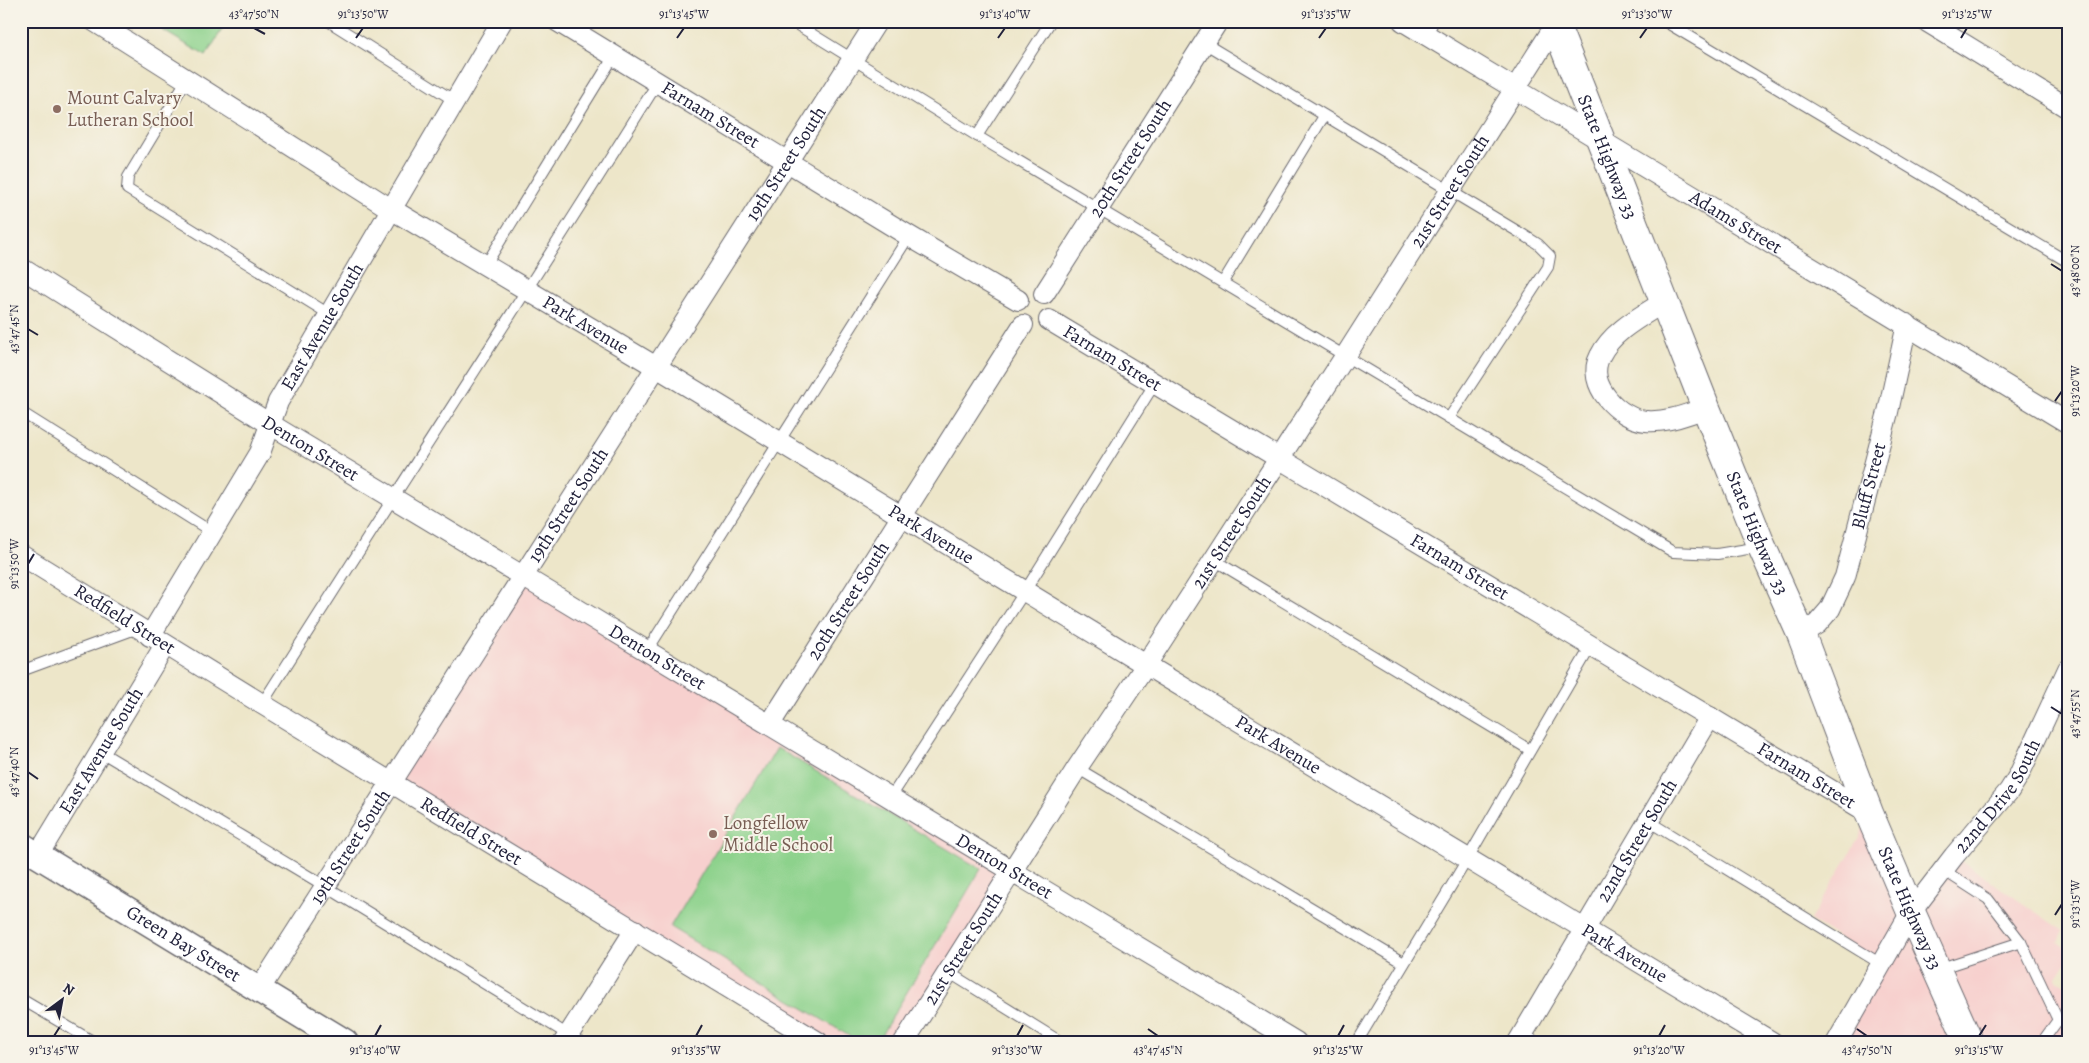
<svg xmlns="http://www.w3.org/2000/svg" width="2089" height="1063" viewBox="0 0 2089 1063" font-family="Alegreya,serif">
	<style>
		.built { fill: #f7d0ce }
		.green { fill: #8dd28c; stroke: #587a64 }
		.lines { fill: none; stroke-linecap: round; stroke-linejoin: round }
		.service-casing { stroke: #69676d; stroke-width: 12 }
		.minor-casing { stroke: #69676d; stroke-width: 22 }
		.tertiary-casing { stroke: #69676d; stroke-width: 28 }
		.primary-casing { stroke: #69676d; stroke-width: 30 }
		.service { stroke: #fff; stroke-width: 10 }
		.minor { stroke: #fff; stroke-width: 20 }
		.tertiary { stroke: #fff; stroke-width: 25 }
		.primary { stroke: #fff; stroke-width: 28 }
		.ticks { fill: none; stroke: #22223b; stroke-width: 2 }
		.education-dot { fill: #8d6e63; stroke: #f7f3e8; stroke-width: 2 }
		.labels { text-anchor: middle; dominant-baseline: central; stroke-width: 4; stroke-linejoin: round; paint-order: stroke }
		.education-label { font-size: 19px; fill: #785e54; stroke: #f7f3e8; text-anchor: start }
		.street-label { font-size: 19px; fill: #22223b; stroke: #f7f3e8 }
		.neatline { fill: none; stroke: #22223b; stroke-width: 2 }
		.ticks-label { font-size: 12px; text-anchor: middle; fill: #22223b }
	</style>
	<rect width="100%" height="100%" fill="#f7f3e8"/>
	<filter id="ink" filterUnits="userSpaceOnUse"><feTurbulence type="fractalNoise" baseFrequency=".02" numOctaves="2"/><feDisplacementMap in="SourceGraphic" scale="10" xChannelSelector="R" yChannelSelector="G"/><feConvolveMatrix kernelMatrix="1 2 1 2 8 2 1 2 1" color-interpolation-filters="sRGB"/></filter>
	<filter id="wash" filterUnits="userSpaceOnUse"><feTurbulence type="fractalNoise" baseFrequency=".0096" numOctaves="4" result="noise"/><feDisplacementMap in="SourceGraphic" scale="20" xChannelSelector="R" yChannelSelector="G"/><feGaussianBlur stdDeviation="1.12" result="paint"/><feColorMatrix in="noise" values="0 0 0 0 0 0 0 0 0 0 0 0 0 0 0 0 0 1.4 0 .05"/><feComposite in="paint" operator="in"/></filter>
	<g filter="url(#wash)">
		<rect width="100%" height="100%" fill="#ede6c9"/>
		<g class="built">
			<path d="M 523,576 L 1012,870 L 904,1042 L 818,1042 L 390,783 Z"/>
			<path d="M 1869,813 L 1911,911 L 1954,856 L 2063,931 L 2058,942 L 2068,950 L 2068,960 L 2056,979 L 2068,987 L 2068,1042 L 1837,1042 L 1881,964 L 1810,920 L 1859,838 Z"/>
		</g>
		<g class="green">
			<path d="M 147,21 L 227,21 L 206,56 Z"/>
			<path d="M 777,748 L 981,869 L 877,1042 L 859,1042 L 670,927 Z"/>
		</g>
	</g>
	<g filter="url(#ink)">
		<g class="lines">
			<defs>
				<g id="service">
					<path d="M 328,21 L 455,101"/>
					<path d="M 791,21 L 977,136 L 1673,552 L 1717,554 L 1760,547"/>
					<path d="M 1664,21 L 2068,262"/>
					<path d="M 1426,35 L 1434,21"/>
					<path d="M 1204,43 L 1522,234 L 1538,244 L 1550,256 L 1548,267 L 1449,418"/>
					<path d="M 187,79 L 128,177 L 127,189 L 329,314"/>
					<path d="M 977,136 L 1051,21"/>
					<path d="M 485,266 L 614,56"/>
					<path d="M 1223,282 L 1324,116"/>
					<path d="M 21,412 L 212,532"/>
					<path d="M 1214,560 L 1530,750"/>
					<path d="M 647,651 L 909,236"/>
					<path d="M 21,671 L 138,628"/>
					<path d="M 262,704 C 393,496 528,291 658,82"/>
					<path d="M 101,752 L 325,886 L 580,1042"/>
					<path d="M 1077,768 L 1404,963"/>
					<path d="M 891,797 L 1025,591 L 1155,383"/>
					<path d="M 1648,821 L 1881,964"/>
					<path d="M 1943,870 L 1988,899 L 2021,942 L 2058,1020 L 2068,1023"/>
					<path d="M 1938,969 L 2021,942"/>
					<path d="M 948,972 L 1061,1042"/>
					<path d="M 21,999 L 94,1042"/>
					<path d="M 1522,1033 L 1536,1042"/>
					<path d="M 1357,1042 L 1468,858 L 1591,646"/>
					<path d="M 2042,1042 L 2058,1020"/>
				</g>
				<g id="minor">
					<path id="s1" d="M 94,21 L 391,209 L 658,368 L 1146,665 L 1772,1042"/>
					<path id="s2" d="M 557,21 L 909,236 L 1018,300"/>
					<path id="s3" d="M 1403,21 L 2068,423"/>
					<path d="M 1926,21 L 2068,108"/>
					<path id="s4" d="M 21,268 L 270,424 L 1296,1042"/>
					<path id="s5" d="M 1044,294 L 1218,21"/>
					<path d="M 1664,302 C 1642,316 1612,331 1600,356 C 1585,384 1619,419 1646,421 C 1666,423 1688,414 1706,408"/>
					<path id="s6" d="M 1049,320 L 1869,813"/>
					<path id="s7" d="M 21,555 L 262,704 L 818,1042"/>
					<path id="s8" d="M 1801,634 L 1817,624 L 1830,609 L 1845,577 L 1888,412 L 1907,324"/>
					<path id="s9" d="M 150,636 L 260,453 L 278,402 L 502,21"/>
					<path id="s10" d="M 770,724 L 1023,325"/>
					<path id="s11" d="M 38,855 L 165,645"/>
					<path id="s12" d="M 259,990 L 877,21"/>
					<path d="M 564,1042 L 635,930"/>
					<path id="s13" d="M 904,1042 L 1077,768 L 1146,665 L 1346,355 L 1558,21"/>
					<path id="s14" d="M 1518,1042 L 1710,717"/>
					<path id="s15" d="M 1837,1042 L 1911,912 L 1954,856 L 2009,791 L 2019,775 L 2068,669"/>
				</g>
				<g id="tertiary">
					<path id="s16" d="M 21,845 L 345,1042"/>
				</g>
				<g id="primary">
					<path id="s17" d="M 1554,21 L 1706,408 L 1762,547 L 1801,634 L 1869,813 L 1911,912 L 1969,1042"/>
				</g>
			</defs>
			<use href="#service" class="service-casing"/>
			<use href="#minor" class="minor-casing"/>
			<use href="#tertiary" class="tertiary-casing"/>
			<use href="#primary" class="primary-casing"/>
			<use href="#service" class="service"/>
			<use href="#minor" class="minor"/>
			<use href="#tertiary" class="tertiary"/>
			<use href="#primary" class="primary"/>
		</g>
	</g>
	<path class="ticks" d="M 254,28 L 265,34M 356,38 L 363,28M 677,38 L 684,28M 998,38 L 1005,28M 1319,38 L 1326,28M 1640,38 L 1647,28M 1961,38 L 1967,28M 2051,264 L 2062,271M 28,329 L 38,335M 2055,401 L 2062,391M 28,564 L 34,554M 2051,707 L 2062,714M 28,772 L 38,779M 2055,915 L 2062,904M 1148,1029 L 1158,1036M 1857,1029 L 1867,1036M 54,1036 L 61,1025M 375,1036 L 381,1025M 696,1036 L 702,1025M 1017,1036 L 1023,1025M 1338,1036 L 1344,1025M 1659,1036 L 1665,1025M 1979,1036 L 1986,1025"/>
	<g class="education-dot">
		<circle cx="57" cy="109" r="5"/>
		<circle cx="713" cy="834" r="5"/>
	</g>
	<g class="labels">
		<g class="education-label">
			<text x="67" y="98">Mount Calvary<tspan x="67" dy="22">Lutheran School</tspan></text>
			<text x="723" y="823">Longfellow<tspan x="723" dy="22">Middle School</tspan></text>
		</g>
		<g class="street-label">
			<text stroke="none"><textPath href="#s2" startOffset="180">Farnam Street</textPath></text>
			<text stroke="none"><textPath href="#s17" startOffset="146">State Highway 33</textPath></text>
			<text stroke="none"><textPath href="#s5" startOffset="161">20th Street South</textPath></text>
			<text stroke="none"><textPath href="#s12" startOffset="980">19th Street South</textPath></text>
			<text stroke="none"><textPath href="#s13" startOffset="1011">21st Street South</textPath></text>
			<text stroke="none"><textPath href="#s3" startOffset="389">Adams Street</textPath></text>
			<text stroke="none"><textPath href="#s1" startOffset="578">Park Avenue</textPath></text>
			<text stroke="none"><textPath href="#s9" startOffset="355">East Avenue South</textPath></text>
			<text stroke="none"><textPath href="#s6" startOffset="74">Farnam Street</textPath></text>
			<text stroke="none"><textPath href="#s4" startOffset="341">Denton Street</textPath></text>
			<text stroke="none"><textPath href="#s8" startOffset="168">Bluff Street</textPath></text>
			<text stroke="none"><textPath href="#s12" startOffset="575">19th Street South</textPath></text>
			<text stroke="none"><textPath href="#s13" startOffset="606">21st Street South</textPath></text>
			<text stroke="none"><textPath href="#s17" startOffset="551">State Highway 33</textPath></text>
			<text stroke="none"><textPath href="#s1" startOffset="982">Park Avenue</textPath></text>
			<text stroke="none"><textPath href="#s6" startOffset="479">Farnam Street</textPath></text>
			<text stroke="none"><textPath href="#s10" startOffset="146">20th Street South</textPath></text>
			<text stroke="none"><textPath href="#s7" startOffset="122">Redfield Street</textPath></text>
			<text stroke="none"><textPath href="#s4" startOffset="746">Denton Street</textPath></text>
			<text stroke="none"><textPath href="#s1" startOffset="1388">Park Avenue</textPath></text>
			<text stroke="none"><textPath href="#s11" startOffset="122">East Avenue South</textPath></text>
			<text stroke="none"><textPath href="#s6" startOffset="884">Farnam Street</textPath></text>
			<text stroke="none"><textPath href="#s15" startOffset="295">22nd Drive South</textPath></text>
			<text stroke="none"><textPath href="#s7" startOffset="528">Redfield Street</textPath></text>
			<text stroke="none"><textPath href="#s14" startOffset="234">22nd Street South</textPath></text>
			<text stroke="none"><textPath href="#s12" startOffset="170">19th Street South</textPath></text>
			<text stroke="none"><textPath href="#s4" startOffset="1151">Denton Street</textPath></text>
			<text stroke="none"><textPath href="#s17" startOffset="956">State Highway 33</textPath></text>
			<text stroke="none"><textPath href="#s16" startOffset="190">Green Bay Street</textPath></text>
			<text stroke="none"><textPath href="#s13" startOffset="111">21st Street South</textPath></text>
			<text stroke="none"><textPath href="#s1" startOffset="1792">Park Avenue</textPath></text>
		</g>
	</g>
	<rect width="2089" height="1063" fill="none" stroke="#f7f3e8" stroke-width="55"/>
	<g transform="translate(62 1000) rotate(32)" stroke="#f7f3e8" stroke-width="4" paint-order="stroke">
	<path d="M0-4L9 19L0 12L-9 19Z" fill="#22223b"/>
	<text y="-8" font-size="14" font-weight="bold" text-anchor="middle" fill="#22223b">N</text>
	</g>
	<rect x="28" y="28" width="2034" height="1008" class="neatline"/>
	<g class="ticks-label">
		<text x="254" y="18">43°47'50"N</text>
		<text x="363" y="18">91°13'50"W</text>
		<text x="684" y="18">91°13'45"W</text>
		<text x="1005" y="18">91°13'40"W</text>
		<text x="1326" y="18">91°13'35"W</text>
		<text x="1647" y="18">91°13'30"W</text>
		<text x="1967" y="18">91°13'25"W</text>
		<text transform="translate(2075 271) rotate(-90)" y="4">43°48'00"N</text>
		<text transform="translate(14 329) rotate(-90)" y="4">43°47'45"N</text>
		<text transform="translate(2075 391) rotate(-90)" y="4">91°13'20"W</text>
		<text transform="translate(14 564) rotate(-90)" y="4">91°13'50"W</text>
		<text transform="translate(2075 714) rotate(-90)" y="4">43°47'55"N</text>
		<text transform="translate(14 772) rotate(-90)" y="4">43°47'40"N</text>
		<text transform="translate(2075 904) rotate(-90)" y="4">91°13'15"W</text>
		<text x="54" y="1054">91°13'45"W</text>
		<text x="375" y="1054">91°13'40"W</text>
		<text x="696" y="1054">91°13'35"W</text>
		<text x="1017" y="1054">91°13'30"W</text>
		<text x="1158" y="1054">43°47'45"N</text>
		<text x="1338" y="1054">91°13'25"W</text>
		<text x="1659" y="1054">91°13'20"W</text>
		<text x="1867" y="1054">43°47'50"N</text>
		<text x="1979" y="1054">91°13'15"W</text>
	</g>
</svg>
